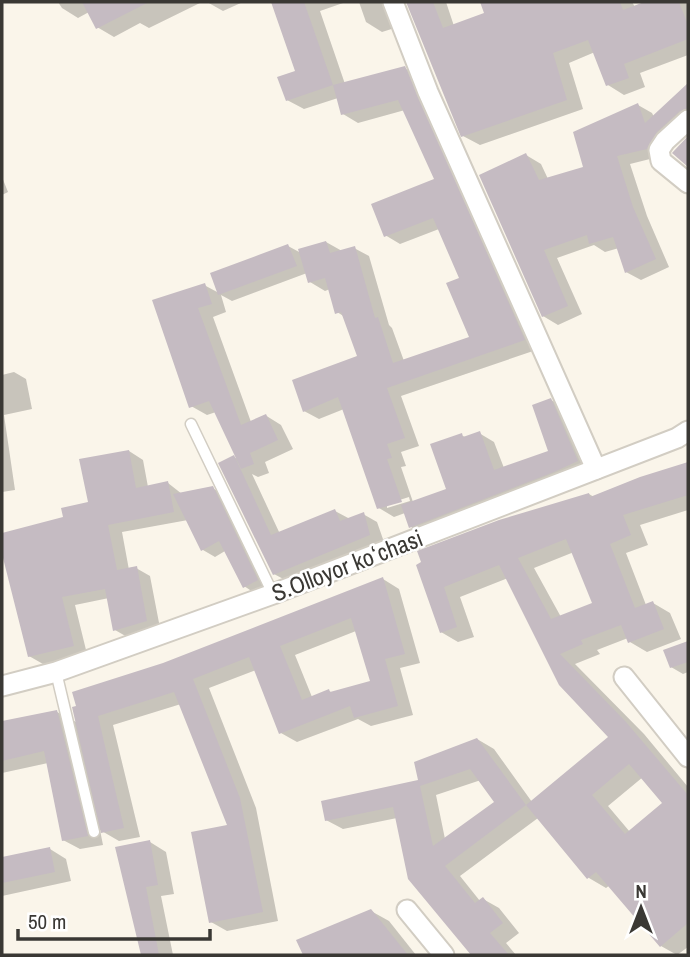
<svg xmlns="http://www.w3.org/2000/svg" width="690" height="957" viewBox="0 0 690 957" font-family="'Archivo Narrow',sans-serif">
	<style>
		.shadow { fill: #0003; fill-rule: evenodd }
		.building { fill: #c5bbc2; fill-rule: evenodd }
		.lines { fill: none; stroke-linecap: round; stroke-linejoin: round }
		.lane-casing { stroke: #d2cdc3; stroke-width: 13 }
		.street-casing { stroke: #d2cdc3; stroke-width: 23 }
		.lane { stroke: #fff; stroke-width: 10 }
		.street { stroke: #fff; stroke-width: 19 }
		.labels { text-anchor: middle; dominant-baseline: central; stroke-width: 5; stroke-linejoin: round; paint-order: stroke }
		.street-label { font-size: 24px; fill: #3a3834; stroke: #fff }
	</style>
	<rect width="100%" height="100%" fill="#faf5ea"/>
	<g class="shadow">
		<path d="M 58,2 L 202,2 L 149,28 L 140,23 L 114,37 L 97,27 L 89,12 L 78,18 L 62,8 Z"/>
		<path d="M 207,2 L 243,2 L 223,11 Z"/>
		<path d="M 273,2 L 346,2 L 320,11 L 345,84 L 404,68 L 420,76 L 539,349 L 401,396 L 419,446 L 401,452 L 406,466 L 401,467 L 413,502 L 448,490 L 461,435 L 467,438 L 479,433 L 494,442 L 504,468 L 550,452 L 551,400 L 566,408 L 592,469 L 426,536 L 411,527 L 405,513 L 394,517 L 379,508 L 344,409 L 319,419 L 304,411 L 359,357 L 345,317 L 337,312 L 330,289 L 325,291 L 310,282 L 307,273 L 232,301 L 221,295 L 226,312 L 213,317 L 251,422 L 265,415 L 281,425 L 293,449 L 265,462 L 269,473 L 258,477 L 252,474 L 280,534 L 335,511 L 350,519 L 363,514 L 377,522 L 384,542 L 289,582 L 274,574 L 234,457 L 238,459 L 216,412 L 207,415 L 191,406 L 155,301 L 204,285 L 219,293 L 288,246 L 301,253 L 326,242 L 342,251 L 354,248 L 369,256 L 389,325 L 392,328 L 404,361 L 471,338 L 461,279 L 439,229 L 400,244 L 385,235 L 437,180 L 405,110 L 358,123 L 343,114 L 338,98 L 304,109 L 287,100 L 297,72 ZM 409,497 L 410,501 L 387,508 L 387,504 Z"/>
		<path d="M 359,2 L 403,2 L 401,26 L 382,32 L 366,22 Z"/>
		<path d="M 408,2 L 446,2 L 454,26 L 486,14 L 481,2 L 632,2 L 635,7 L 649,2 L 688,2 L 688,55 L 640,73 L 645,87 L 624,95 L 608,85 L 595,52 L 569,63 L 583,109 L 480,145 L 463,136 Z"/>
		<path d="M 688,85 L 688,126 L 662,156 L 630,164 L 647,216 L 669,267 L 641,280 L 626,272 L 619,248 L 605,252 L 594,245 L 557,258 L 582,314 L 558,325 L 543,316 L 526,155 L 541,164 L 548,179 L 585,168 L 638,105 L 652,113 L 654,117 Z"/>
		<path d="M 2,177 L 8,192 L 2,195 Z"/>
		<path d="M 14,372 L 26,379 L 32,409 L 4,415 L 15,490 L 2,492 L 2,375 Z"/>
		<path d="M 129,451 L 143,460 L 148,487 L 168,483 L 182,494 L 212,488 L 225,495 L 269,587 L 256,594 L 244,586 L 225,551 L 215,557 L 203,550 L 188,520 L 122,532 L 129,570 L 136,568 L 150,576 L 160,628 L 129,638 L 115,630 L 109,598 L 75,605 L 87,654 L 43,664 L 29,656 L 2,547 L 2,535 L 65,519 L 90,504 Z"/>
		<path d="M 688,464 L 688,510 L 640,525 L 648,545 L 626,553 L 646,605 L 653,603 L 670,613 L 681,639 L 647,652 L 630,642 L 628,638 L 597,650 L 600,654 L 575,664 L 644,734 L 688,787 L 688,947 L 677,955 L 661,946 L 610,885 L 606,888 L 589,878 L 538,818 L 460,876 L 480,901 L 483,899 L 499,908 L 519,933 L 506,943 L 516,955 L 473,955 L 410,878 L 397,818 L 343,829 L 326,820 L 420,782 L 477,739 L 494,749 L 532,802 L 611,737 L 508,578 L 460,597 L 474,637 L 458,642 L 441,632 L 418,566 L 589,494 L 594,497 L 641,479 ZM 574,552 L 594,604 L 561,617 L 534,568 ZM 643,777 L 664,803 L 630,832 L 608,806 ZM 481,780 L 496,802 L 445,839 L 436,795 Z"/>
		<path d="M 383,579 L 399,589 L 420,663 L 400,668 L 413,715 L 371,726 L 358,719 L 297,742 L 281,733 L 256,670 L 209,688 L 256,808 L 278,921 L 227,931 L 211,922 L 229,827 L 181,704 L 113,725 L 140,837 L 119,841 L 100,830 L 103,845 L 80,849 L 63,840 L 48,763 L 2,773 L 2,724 L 57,712 L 78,723 L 164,665 ZM 356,631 L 372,683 L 333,693 L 329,691 L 312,697 L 295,655 Z"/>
		<path d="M 688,643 L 688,672 L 683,674 L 671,667 L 665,651 Z"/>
		<path d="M 150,842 L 166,852 L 174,894 L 161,896 L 173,955 L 143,955 L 117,848 Z"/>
		<path d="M 50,849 L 66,859 L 71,881 L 2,896 L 2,859 Z"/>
		<path d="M 371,911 L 389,921 L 416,955 L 305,955 L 299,941 Z"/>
	</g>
	<g class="building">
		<path d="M 82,2 L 149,2 L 96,29 Z"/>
		<path d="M 271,2 L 304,2 L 333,85 L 286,101 L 277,77 L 295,71 Z"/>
		<path d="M 406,2 L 433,2 L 443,28 L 484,13 L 480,2 L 620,2 L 623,10 L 644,2 L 679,2 L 688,25 L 688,39 L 624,64 L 629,78 L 606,86 L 588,40 L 553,53 L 567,100 L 461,137 Z"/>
		<path d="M 405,66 L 525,340 L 387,388 L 405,438 L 387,444 L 392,458 L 387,459 L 402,502 L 377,509 L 338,397 L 303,412 L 292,380 L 357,356 L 341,312 L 335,314 L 325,278 L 308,283 L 298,249 L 326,241 L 330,253 L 355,246 L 375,318 L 378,317 L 393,363 L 469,337 L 446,283 L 459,278 L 433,218 L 384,237 L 371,204 L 434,179 L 398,100 L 341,115 L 333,85 Z"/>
		<path d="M 688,83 L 688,108 L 680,111 L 657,132 L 647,149 L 617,156 L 633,207 L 656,259 L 625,273 L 613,237 L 589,244 L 587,235 L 544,250 L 568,306 L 542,317 L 479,175 L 526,153 L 539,180 L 583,167 L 573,132 L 638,103 L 645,123 Z"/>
		<path d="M 688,136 L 688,167 L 672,153 Z"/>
		<path d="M 288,244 L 297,266 L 218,295 L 210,273 Z"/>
		<path d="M 205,283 L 212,304 L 198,308 L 241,425 L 266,414 L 278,440 L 250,453 L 254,464 L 241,469 L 209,401 L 189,408 L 152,300 Z"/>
		<path d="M 551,398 L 578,461 L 554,472 L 409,528 L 401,505 L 446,489 L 430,444 L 462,433 L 463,437 L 480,431 L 494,470 L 548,451 L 532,405 Z"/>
		<path d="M 129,450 L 136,488 L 168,481 L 174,512 L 108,525 L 117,570 L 137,566 L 147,621 L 113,631 L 105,589 L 62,597 L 74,646 L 28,657 L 2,554 L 2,533 L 63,517 L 61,508 L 88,502 L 79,459 Z"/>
		<path d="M 234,455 L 271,535 L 335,509 L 340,521 L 364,512 L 370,535 L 273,575 L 218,463 Z"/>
		<path d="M 688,462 L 688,495 L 623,515 L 631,535 L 610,544 L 635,608 L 653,601 L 664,629 L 628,643 L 621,625 L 581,640 L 583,644 L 560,654 L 626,722 L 688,795 L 688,923 L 660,947 L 596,872 L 587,879 L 526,805 L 608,737 L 559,685 L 499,565 L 444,587 L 457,627 L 440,633 L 416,565 L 421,562 L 417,551 L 499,520 L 589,493 L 590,497 L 640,477 ZM 566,539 L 592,603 L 551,619 L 518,558 ZM 629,764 L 662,803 L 625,834 L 592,795 Z"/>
		<path d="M 213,486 L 258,580 L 243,588 L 219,541 L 201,551 L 173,494 Z"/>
		<path d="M 383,577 L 405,654 L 385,659 L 398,706 L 354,718 L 350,706 L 279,734 L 249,657 L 193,679 L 240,798 L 263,912 L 209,923 L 191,832 L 227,825 L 174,692 L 98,716 L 124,828 L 101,833 L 72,707 L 76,706 L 72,692 L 163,663 ZM 351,618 L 370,681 L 330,692 L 329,689 L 302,700 L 280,646 Z"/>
		<path d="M 688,641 L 688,662 L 670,668 L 663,650 Z"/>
		<path d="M 57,710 L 88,836 L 62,841 L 44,751 L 2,761 L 2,721 Z"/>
		<path d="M 477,738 L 526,805 L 445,866 L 475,903 L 483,897 L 503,923 L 490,933 L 509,955 L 471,955 L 408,879 L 393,807 L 325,821 L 321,801 L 418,780 L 414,762 ZM 470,769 L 494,802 L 433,846 L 420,786 Z"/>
		<path d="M 150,840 L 158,885 L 146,887 L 159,955 L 141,955 L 115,847 Z"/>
		<path d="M 50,847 L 55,872 L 2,883 L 2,857 Z"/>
		<path d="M 371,909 L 408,955 L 303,955 L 296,940 Z"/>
	</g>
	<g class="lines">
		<defs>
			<g id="lane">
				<path d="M 191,424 L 273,594"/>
				<path d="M 56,672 L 94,832"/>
			</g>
			<g id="street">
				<path d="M 393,2 L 428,92 L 596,469"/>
				<path d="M 688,120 L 665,141 L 659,150 L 661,161 L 688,183"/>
				<path d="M 624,677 L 688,757"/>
				<path d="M 2,686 L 56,672 L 273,594 L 677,438 L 688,431"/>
				<path d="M 407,910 L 444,955"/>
			</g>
		</defs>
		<use href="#lane" class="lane-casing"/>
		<use href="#street" class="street-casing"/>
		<use href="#lane" class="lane"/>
		<use href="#street" class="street"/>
	</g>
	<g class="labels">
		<g class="street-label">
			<text transform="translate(347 565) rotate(-21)">S.Olloyor koʻchasi</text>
		</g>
	</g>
	<rect width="690" height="957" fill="none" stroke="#3a3834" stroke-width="7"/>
	<g transform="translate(641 908)" stroke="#ffffff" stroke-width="5" paint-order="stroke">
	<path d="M0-5L12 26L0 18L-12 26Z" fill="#3a3834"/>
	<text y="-10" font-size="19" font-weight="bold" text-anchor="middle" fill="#3a3834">N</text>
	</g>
	<path d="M18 929v10h192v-10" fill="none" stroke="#3a3834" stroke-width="3.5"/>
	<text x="28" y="929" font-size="21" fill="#3a3834" stroke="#ffffff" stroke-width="5" paint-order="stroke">50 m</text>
</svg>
